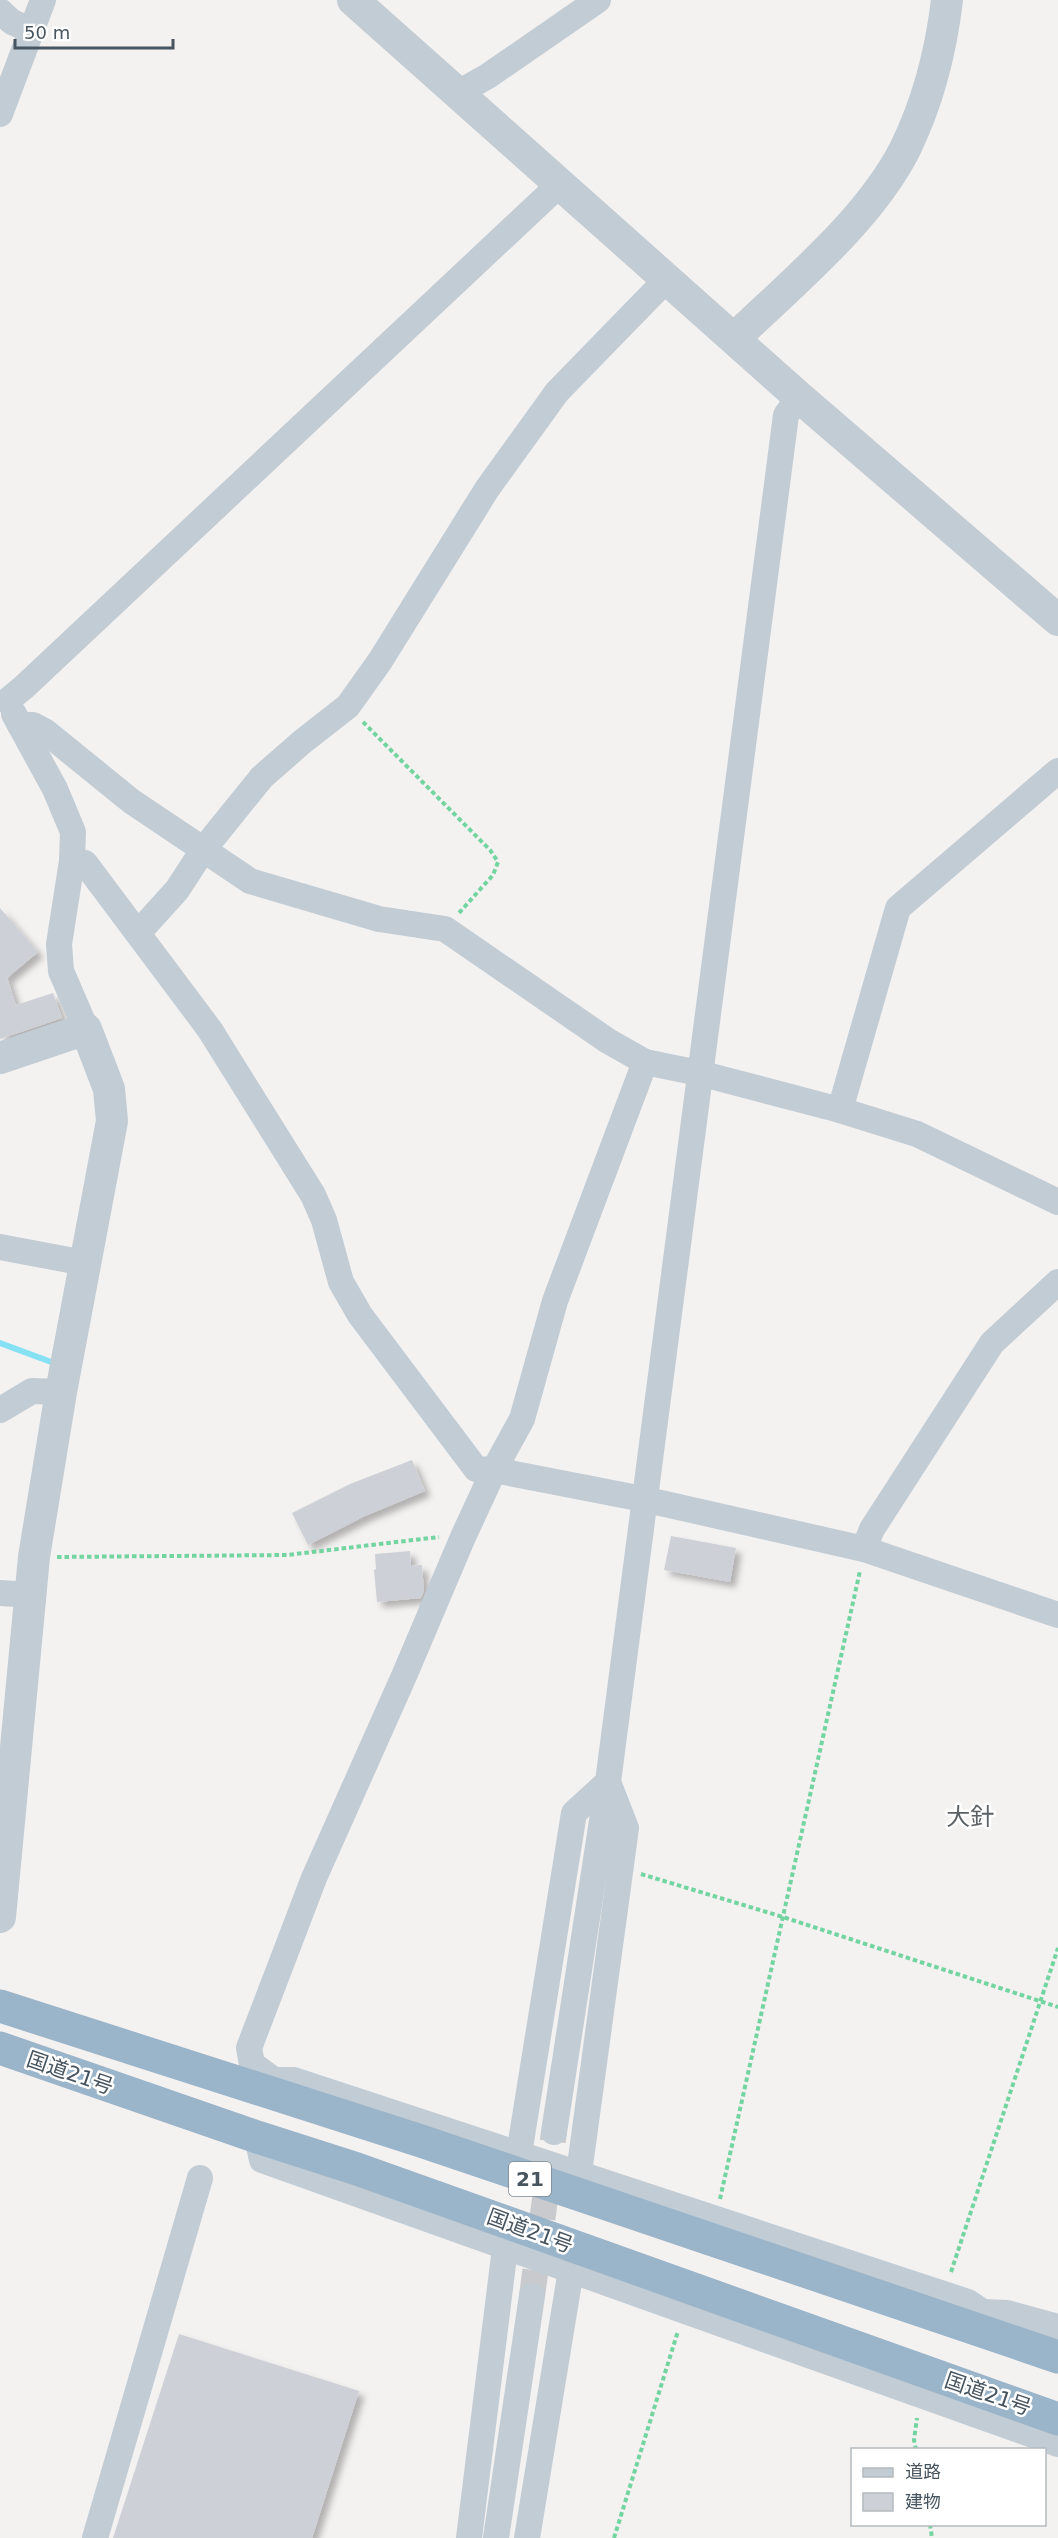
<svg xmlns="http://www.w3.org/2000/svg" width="1058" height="2538" viewBox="0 0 1058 2538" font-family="'DejaVu Sans','Noto Sans JP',sans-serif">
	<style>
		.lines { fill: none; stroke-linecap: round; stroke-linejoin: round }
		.stream { stroke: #87e1f4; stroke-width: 6 }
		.building { fill: #cdd0d6; filter: url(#shadow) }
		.minor-tunnel { stroke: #c9cacd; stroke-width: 26; stroke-dasharray: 26 13; stroke-linecap: butt }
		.path { stroke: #72d5a0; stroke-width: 4; stroke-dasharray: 4.5 3; stroke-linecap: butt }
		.minor { stroke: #c1ccd4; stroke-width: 26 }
		.tertiary { stroke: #c1ccd4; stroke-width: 32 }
		.trunk { stroke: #9ab4ca; stroke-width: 33 }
		.labels { text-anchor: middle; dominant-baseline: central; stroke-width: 5; stroke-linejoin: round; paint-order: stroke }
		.shield { fill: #fff; stroke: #7e8890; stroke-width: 1.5 }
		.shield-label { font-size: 20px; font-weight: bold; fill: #475560 }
		.street-label { font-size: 21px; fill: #475560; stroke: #fff }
		.quarter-label { font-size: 24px; fill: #5d6267; stroke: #fff }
	</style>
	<defs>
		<filter id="shadow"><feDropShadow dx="5.5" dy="5.5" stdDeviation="3" flood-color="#0004"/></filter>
	</defs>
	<rect width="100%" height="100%" fill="#f4f1f1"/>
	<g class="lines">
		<path class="stream" d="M 0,1343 L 54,1363"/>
	</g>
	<g class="building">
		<path d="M 0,908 L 38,952 L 7,978 L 16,1005 L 53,993 L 62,1018 L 0,1039 Z"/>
		<path d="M 412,1460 L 425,1491 L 365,1516 L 308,1545 L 292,1513 L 350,1484 Z"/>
		<path d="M 671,1536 L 736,1548 L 730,1582 L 664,1570 Z"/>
		<path d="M 410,1551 L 411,1566 L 422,1565 L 424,1591 L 421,1598 L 377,1602 L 374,1570 L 376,1569 L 375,1554 Z"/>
		<path d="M 179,2334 L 359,2391 L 312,2538 L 113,2538 Z"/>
	</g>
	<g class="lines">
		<path class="minor-tunnel" d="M 532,2296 L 554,2132"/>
		<g class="path">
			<path d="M 363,722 L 490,850 L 498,862 L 493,875 L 459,913"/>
			<path d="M 57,1557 L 287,1555 L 439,1537"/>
			<path d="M 641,1874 L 783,1917 L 1058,2007"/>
			<path d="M 720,2199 L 860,1571"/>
			<path d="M 951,2272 L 1058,1948"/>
			<path d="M 916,2450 L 914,2440 L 917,2418"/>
			<path d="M 930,2524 L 932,2538"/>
			<path d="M 614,2538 L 678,2331"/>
		</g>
		<g class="minor">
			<path d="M 0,11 L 12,22 L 33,31"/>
			<path d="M 458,93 L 488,76 L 598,0"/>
			<path d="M 0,114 L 43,0"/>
			<path d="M 7,701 L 24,687 L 560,184"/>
			<path d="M 14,714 L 55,789 L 73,832 L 72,861 L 59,944 L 61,971 L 86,1029"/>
			<path d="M 20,725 L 33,725 L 46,732 L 131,801 L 250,881 L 379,919 L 445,929 L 608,1041 L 645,1062 L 699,1073 L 840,1110 L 917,1134 L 1058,1202"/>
			<path d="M 72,861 L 85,863 L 210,1030 L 313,1195 L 324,1220 L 341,1282 L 360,1315 L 476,1469 L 494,1470 L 643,1499 L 864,1549 L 1058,1615"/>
			<path d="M 138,933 L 177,890 L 203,850 L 262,777 L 302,742 L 348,706 L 380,661 L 487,489 L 557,392 L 667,279"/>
			<path d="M 840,1110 L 898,908 L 1058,771"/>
			<path d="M 0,1247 L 85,1263"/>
			<path d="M 0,1410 L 32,1391 L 61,1392"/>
			<path d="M 864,1549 L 872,1529 L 992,1343 L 1058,1282"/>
			<path d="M 0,1593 L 31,1595"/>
			<path d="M 274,2080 L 252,2064 L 249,2048 L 314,1878 L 404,1676 L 463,1537 L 494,1470 L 522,1419 L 555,1301 L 645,1062"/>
			<path d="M 265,2092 L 274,2080 L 294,2080 L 968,2302 L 983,2312 L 990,2334"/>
			<path d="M 554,2132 L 608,1782 L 786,415 L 799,397"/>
			<path d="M 257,2137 L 262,2160 L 1058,2444"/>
			<path d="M 519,2154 L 574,1813 L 608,1782 L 626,1828 L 579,2173"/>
			<path d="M 983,2312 L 1007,2313 L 1058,2327"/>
			<path d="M 95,2538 L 200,2178"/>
			<path d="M 469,2538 L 505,2248"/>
			<path d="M 496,2538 L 532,2296"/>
			<path d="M 527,2538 L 571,2270"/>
		</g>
		<g class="tertiary">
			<path d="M 353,0 L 799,397 L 1058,620"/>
			<path d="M 735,338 C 792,283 869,220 905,149 C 928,102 941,51 947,0"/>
			<path d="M 0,1058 L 86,1029 L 109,1089 L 112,1121 L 61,1392 L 34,1557 L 0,1917"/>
		</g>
		<g class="trunk">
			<path d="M 0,2006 L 421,2141 L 1058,2357"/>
			<path d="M 0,2048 L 257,2137 L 357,2169 L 1058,2419"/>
		</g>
	</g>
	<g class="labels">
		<rect class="shield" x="509" y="2162" width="42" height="34" rx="4.5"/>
		<g class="shield-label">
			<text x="530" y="2179">21</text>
		</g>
		<g class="street-label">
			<text transform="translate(70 2073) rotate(19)">国道21号</text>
			<text transform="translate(530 2231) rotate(20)">国道21号</text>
			<text transform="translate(988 2394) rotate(19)">国道21号</text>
		</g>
		<g class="quarter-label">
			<text x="970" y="1817">大針</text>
		</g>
	</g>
	<rect x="851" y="2448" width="195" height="78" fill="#ffffff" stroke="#b5bbbf" stroke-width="1.5"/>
	<rect x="863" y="2468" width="30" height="9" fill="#c1ccd4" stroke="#b5bbbf" stroke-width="1.5"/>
	<text x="905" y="2478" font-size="18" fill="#475560">道路</text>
	<rect x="863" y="2493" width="30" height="18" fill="#cdd0d6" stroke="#b5bbbf" stroke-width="1.5"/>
	<text x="905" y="2508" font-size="18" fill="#475560">建物</text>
	<path d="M15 39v9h158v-9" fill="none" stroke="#475560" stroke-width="3"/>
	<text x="24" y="39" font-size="18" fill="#475560" stroke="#ffffff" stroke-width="4.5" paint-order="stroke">50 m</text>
</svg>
